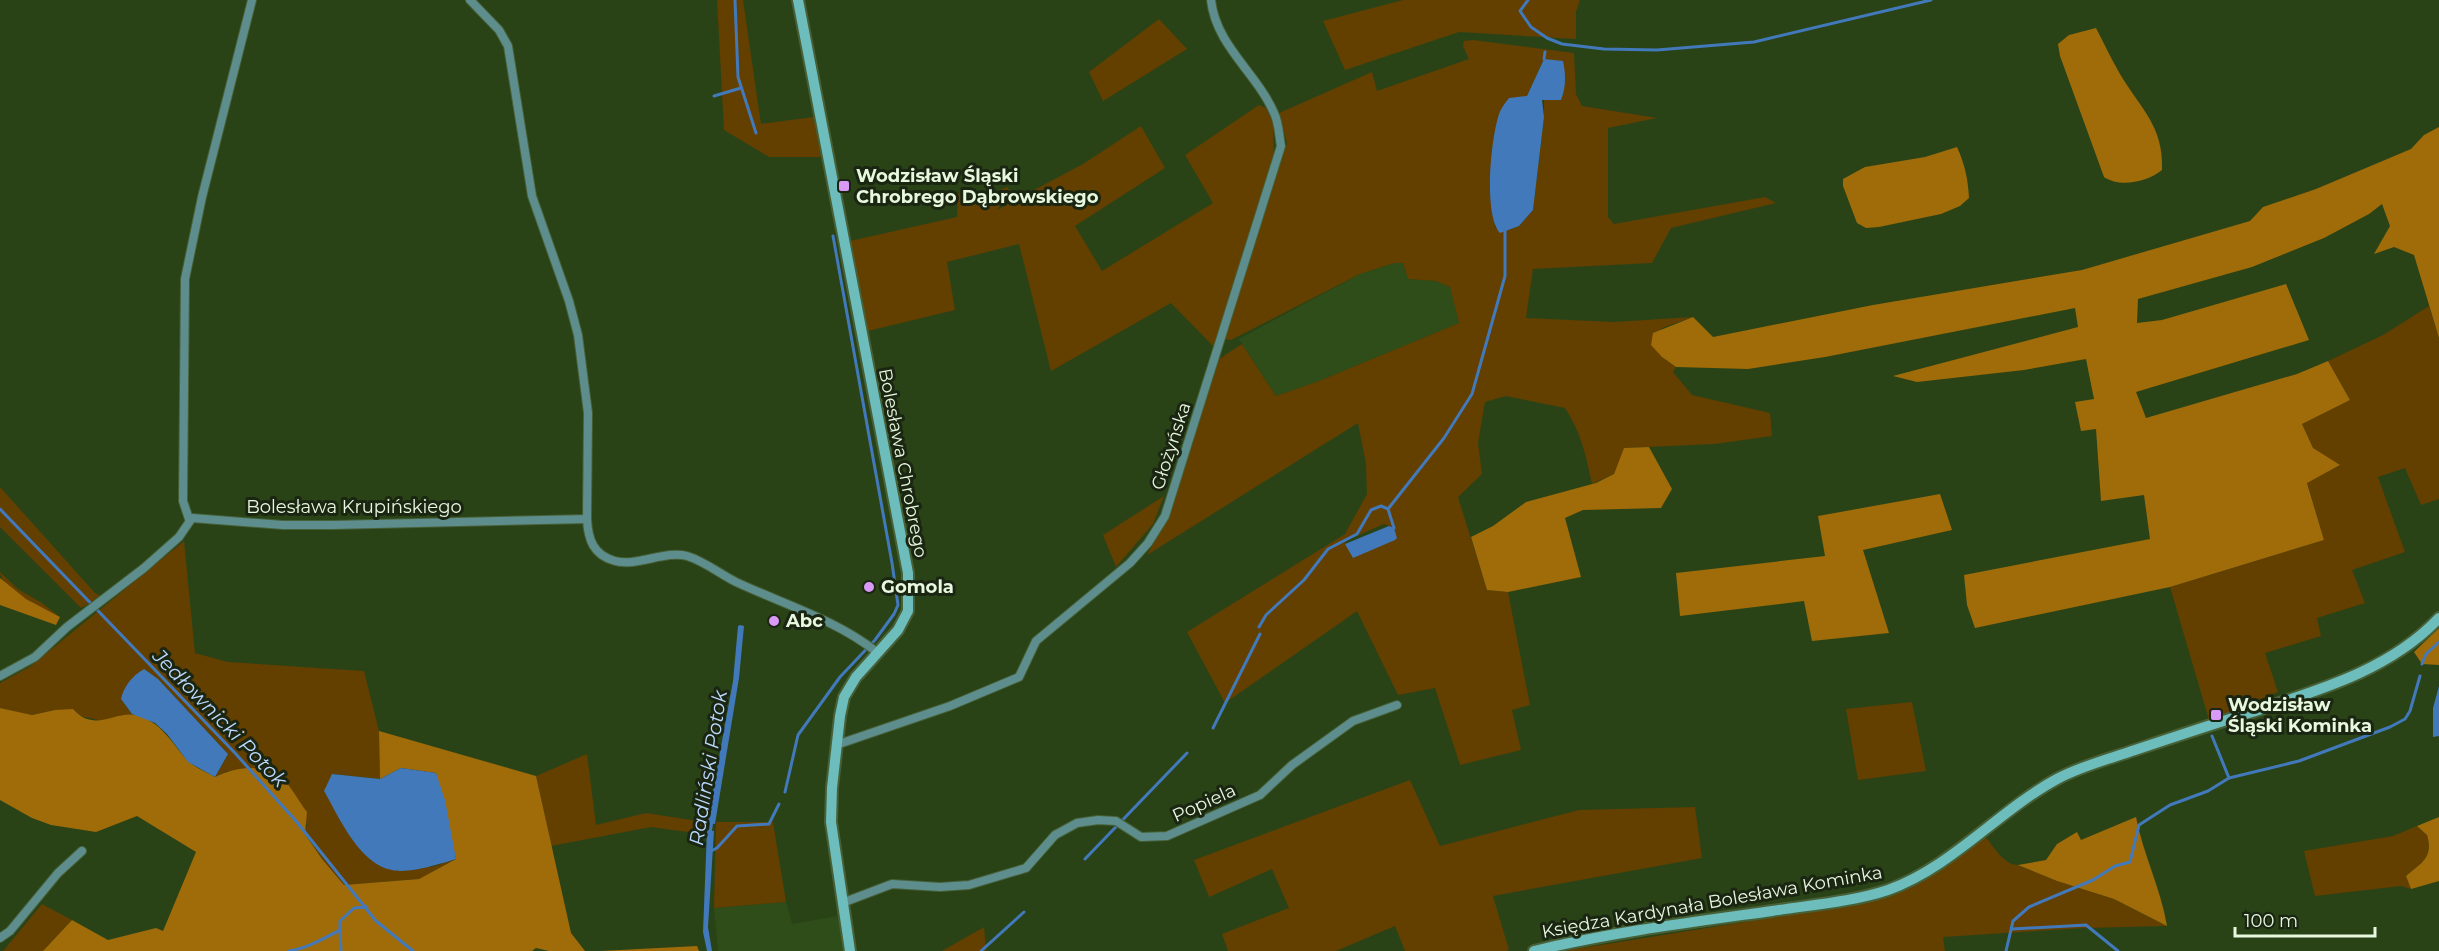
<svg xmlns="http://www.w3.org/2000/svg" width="2439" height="951" viewBox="0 0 2439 951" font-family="Montserrat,sans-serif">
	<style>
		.built { fill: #2f4d19 }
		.green { fill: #633f00; fill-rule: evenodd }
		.forest { fill: #a06b09 }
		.water { fill: #4279bb }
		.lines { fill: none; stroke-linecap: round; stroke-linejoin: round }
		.stream { stroke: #4279bb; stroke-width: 3 }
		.street-casing { stroke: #476037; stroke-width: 10 }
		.secondary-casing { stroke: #476037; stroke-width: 14 }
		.street { stroke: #5d8e8d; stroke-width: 8 }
		.secondary { stroke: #6cbdbc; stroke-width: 10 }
		.poi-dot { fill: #d99af7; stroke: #1a2512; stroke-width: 2 }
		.labels { text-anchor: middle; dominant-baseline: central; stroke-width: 6; stroke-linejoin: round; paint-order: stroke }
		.poi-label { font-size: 18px; font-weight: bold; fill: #e7f8de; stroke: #1a2512; text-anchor: start }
		.street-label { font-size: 18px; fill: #e7f8de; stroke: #1a2512 }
		.water-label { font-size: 20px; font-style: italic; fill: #bcd9fe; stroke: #1a2512 }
	</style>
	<rect width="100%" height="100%" fill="#294317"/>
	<g class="built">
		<path d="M 1394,263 L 1403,263 L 1408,279 L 1436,281 L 1450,287 L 1459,323 L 1319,381 L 1276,396 L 1239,339 L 1360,274 Z"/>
		<path d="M 786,902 L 792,924 L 838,916 L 843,951 L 718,951 L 714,908 Z"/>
	</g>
	<g class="green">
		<path d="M 717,0 L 743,0 L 761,124 L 814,117 L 821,157 L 769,157 L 724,130 Z"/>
		<path d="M 1403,0 L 1580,0 L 1576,12 L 1576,39 L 1459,32 L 1345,70 L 1323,21 Z"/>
		<path d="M 1159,19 L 1187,49 L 1103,101 L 1089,72 Z"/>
		<path d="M 1473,40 L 1574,53 L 1576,94 L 1582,106 L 1657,118 L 1608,128 L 1608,217 L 1614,224 L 1765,197 L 1776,203 L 1671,228 L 1652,263 L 1533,269 L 1526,318 L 1614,322 L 1693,317 L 1662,328 L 1662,357 L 1676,367 L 1673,372 L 1692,395 L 1770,413 L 1772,436 L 1715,444 L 1625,448 L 1614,474 L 1592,484 C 1586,456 1581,432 1565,408 L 1506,396 L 1485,402 L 1478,443 L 1482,474 L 1458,497 L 1487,590 L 1508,592 L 1530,705 L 1512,710 L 1521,750 L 1460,765 L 1435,688 L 1398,695 L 1357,611 L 1225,703 L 1187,632 L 1345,534 L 1367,494 L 1366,464 L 1358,423 L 1147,555 L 1171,512 L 1219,359 L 1242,344 L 1276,396 L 1319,381 L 1459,323 L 1450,287 L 1436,281 L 1408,279 L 1403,263 L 1394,263 L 1360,274 L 1231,340 L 1224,339 L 1287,143 L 1279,113 L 1372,72 L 1377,91 L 1469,59 L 1463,46 L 1464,41 ZM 1544,59 L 1544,117 L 1533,210 L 1519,226 L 1501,232 L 1495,227 L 1491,202 L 1527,96 ZM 1384,524 L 1389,526 L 1395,539 L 1345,544 L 1345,541 Z"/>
		<path d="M 1259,105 L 1266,108 L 1273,123 L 1274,157 L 1214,347 L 1171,303 L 1051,371 L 1019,244 L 947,262 L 955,310 L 868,331 L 850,241 L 957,217 L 958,193 L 973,203 L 1007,187 L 1010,191 L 997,210 L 1083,164 L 1141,126 L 1165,168 L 1075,226 L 1102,271 L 1213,203 L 1185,155 Z"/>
		<path d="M 2429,306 L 2439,338 L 2439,499 L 2421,505 L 2405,468 L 2378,477 L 2405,552 L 2352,570 L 2365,603 L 2317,618 L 2321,636 L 2265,653 L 2278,692 L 2209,720 L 2170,587 L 2324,540 L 2307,482 L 2339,466 L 2313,448 L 2302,424 L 2350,400 L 2328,361 L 2383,335 Z"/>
		<path d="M 0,487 L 95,593 L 101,596 L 81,608 L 0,527 Z"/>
		<path d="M 1164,496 L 1153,524 L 1116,567 L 1103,535 Z"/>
		<path d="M 184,541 L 195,653 L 228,662 L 364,671 L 379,731 L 380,779 L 333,774 L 431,867 L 456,859 L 419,879 L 344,885 L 322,859 L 305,834 L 307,824 L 228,771 L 215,777 L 228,754 L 158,679 L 146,672 L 121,699 L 132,714 L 102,721 L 55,710 L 31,715 L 0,708 L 0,683 L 31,666 Z"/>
		<path d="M 0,572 L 18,589 L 42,603 L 60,617 C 45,609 0,589 0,572 Z"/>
		<path d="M 1912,702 L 1926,771 L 1858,780 L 1846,709 Z"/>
		<path d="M 587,754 L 596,825 L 646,813 L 704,822 L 702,834 L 651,827 L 551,846 L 536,776 Z"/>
		<path d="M 1410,780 L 1440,846 L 1579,810 L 1695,807 L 1702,858 L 1493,896 L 1509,950 L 1506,951 L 1405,951 L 1395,926 L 1336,951 L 1228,951 L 1222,934 L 1289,908 L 1272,869 L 1209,897 L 1194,860 Z"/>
		<path d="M 716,822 L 773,822 L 786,902 L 714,908 Z"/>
		<path d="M 2417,826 L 2427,835 C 2434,858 2421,863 2406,876 L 2411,889 L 2401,886 L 2315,896 L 2304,851 L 2393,836 Z"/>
		<path d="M 1985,836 C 1993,846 2004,865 2018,865 L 2057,881 L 2114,899 L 2167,926 L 2085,928 L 1943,937 L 1945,951 L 1563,951 L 1831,908 L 1899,893 L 1949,863 Z"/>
		<path d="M 42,904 L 72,920 L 43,951 L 3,951 Z"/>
		<path d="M 984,927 L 986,951 L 942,951 Z"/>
	</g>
	<g class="forest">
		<path d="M 2096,28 C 2104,43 2111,59 2120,74 C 2140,108 2164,126 2162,170 C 2147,182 2120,188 2104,177 L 2060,56 L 2058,44 L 2069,35 Z"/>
		<path d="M 2439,127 L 2439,338 L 2414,255 L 2394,247 L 2374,254 L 2390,226 L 2382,204 L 2369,214 L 2324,238 L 2252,267 L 2138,299 L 2137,323 L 2162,320 L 2286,284 L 2309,340 L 2136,392 L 2146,418 L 2297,374 L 2328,361 L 2350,400 L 2302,424 L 2313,448 L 2340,465 L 2307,483 L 2324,540 L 2170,587 L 1975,628 L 1967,605 L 1964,575 L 2150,539 L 2144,495 L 2101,501 L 2096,429 L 2081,431 L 2075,402 L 2094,399 L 2086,359 L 2024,370 L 1917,382 L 1893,376 L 2078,327 L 2075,308 L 1825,357 L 1748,369 L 1676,367 L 1662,357 L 1651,345 L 1653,333 L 1693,317 L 1713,337 L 1873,305 L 2082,270 L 2250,221 L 2263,207 L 2316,189 L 2411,149 L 2424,135 Z"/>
		<path d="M 1957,147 C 1965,165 1968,179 1969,198 L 1960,206 L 1941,214 L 1879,227 L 1866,228 L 1857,223 L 1843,186 L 1843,179 L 1865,167 L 1925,157 Z"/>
		<path d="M 1649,447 L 1672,489 L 1661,508 L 1583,510 L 1565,518 L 1581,577 L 1508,592 L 1487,590 L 1471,537 L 1493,526 L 1526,502 L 1596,483 L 1614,474 L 1624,448 Z"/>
		<path d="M 1940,494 L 1952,530 L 1863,550 L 1889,633 L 1812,641 L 1804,601 L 1680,616 L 1676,573 L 1825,556 L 1818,516 Z"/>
		<path d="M 0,578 L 26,599 L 60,617 L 56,625 L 0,605 Z"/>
		<path d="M 2439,628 L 2439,665 L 2422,664 L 2414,652 Z"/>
		<path d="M 0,708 L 32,715 L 55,710 L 73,709 C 94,733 115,711 135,715 C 161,721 170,741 187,760 C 194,767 206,772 215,777 C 237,767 259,763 281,778 C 291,785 299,802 307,812 L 305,834 L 322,859 L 344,885 L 419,879 L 456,859 L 436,773 L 401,768 L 380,779 L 379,731 L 536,776 L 571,933 L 585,951 L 549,951 L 536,948 L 532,951 L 43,951 L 72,920 L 108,940 L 156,928 L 163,931 L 196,852 L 137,816 L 96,832 L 51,825 L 32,818 L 0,800 Z"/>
		<path d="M 2136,817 C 2143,854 2161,889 2167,926 L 2114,899 L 2057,881 L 2018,865 L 2046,860 L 2057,844 L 2077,832 L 2081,840 Z"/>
		<path d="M 2439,817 L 2439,881 L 2411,889 L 2406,876 C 2421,863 2434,858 2427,835 L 2417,826 Z"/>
		<path d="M 697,946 L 699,951 L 600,951 Z"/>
	</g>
	<g class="water">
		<path d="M 1544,59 L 1563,61 C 1566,75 1566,87 1561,100 L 1542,100 L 1544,117 L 1533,210 L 1519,226 L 1500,233 C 1483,214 1491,138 1499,114 C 1501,108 1505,103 1509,98 L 1527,96 Z"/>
		<path d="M 1389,526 L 1394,528 L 1397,538 L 1395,540 L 1353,558 L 1345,544 Z"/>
		<path d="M 740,625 L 744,626 L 739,678 L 715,824 L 707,823 L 733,681 L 738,626 Z"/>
		<path d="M 144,669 L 158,679 L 228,754 L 215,777 L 188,762 L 167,734 L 155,723 L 132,714 L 121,699 C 124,686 132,676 144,669 Z"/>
		<path d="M 2439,686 L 2439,736 L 2433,737 L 2433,708 Z"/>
		<path d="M 401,768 L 436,773 L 445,800 L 456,859 C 440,864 408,874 392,870 C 359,864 339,817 324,791 L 332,774 L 380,779 Z"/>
		<path d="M 707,830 L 714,831 L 708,927 L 712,951 L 707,951 L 703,932 Z"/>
	</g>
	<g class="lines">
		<g class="stream">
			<path d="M 735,0 L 738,77 L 756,133"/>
			<path d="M 1528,0 L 1520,11 L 1531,27 L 1547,38 L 1562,44 L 1604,49 L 1657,50 L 1754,42 L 1931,0"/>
			<path d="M 1544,59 L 1545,52"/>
			<path d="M 714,96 L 741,88"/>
			<path d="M 0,509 L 235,753 L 296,821 L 376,921 L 413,951"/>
			<path d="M 1388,509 L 1394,528"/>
			<path d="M 1259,627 L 1266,615 L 1304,580 L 1328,549 L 1357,534 L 1371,510 L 1381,506 L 1388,509 L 1444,438 L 1472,394 L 1505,276 L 1505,231"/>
			<path d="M 2422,664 L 2426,654 L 2439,642"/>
			<path d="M 1213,728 L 1260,634"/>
			<path d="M 2212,736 L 2229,778"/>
			<path d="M 785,792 L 798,735 L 840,677 L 875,640 L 894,614 L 898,605 L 892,563 L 833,236"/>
			<path d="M 710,834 L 712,820"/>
			<path d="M 711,851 L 717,848 L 737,826 L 769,824 L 779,804"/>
			<path d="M 1085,859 L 1187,753"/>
			<path d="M 2012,929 L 2086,925 L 2118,951"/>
			<path d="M 340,930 L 341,951"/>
			<path d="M 289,951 C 307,948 323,939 340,930 L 340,921 L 354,908 L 367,907"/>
			<path d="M 981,951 L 1024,912"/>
			<path d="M 2006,951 L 2013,921 L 2029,907 L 2093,880 L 2115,866 L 2130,862 L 2139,825 L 2170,805 L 2208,791 L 2229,778 L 2299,761 L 2390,727 L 2405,719 L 2410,711 L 2420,676"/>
		</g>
		<defs>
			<g id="street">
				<path d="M 470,0 L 499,30 L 508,46 L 532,196 L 569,301 L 578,335 L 588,413 L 587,519 C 588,539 593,555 615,561 C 635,567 667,550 687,556 C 704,561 720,574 736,582 C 783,604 837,620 878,653"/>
				<path d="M 189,519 L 183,501 L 185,279 L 202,197 L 252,0"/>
				<path d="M 0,676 L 35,657 L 67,627 L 144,568 L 179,537 L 192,518 L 283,525 L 333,525 L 587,519"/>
				<path d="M 836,745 L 950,706 L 1019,677 L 1036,641 L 1130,563 L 1148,543 L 1165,516 L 1281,146 C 1279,136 1279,123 1274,113 C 1257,73 1216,46 1211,0"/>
				<path d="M 842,903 L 892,884 L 940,887 L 969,885 L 1026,868 L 1055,835 L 1077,823 L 1098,820 L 1116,821 L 1141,837 L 1167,836 L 1260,795 L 1292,765 L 1353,721 L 1397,705"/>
				<path d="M 0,938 L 10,931 L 58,873 L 82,851"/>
			</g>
			<g id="secondary">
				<path d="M 798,0 L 908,573 L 908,611 L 898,630 L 856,677 L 844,697 L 840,716 L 832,788 L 831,822 L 850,951"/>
				<path d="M 1534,951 C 1612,932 1693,922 1772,911 C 1810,905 1852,902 1888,890 C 1952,867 1998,811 2057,779 C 2081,766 2109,759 2135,750 C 2174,737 2213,724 2252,712 C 2319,690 2390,670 2439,618"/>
			</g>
		</defs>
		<use href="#street" class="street-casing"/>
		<use href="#secondary" class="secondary-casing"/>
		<use href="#street" class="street"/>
		<use href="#secondary" class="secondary"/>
	</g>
	<g class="poi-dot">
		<rect x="838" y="180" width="12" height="12" rx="3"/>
		<circle cx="869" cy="587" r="6"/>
		<circle cx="774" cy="621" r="6"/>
		<rect x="2210" y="709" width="12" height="12" rx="3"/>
	</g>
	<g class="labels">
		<g class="poi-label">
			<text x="856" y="176">Wodzisław Śląski<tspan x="856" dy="21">Chrobrego Dąbrowskiego</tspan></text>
			<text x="881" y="587">Gomola</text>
			<text x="786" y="621">Abc</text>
			<text x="2228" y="705">Wodzisław<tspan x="2228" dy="21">Śląski Kominka</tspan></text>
		</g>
		<g class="street-label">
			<text transform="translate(1171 446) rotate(-72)">Głożyńska</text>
			<text transform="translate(903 463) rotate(79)">Bolesława Chrobrego</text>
			<text x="354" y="507">Bolesława Krupińskiego</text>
			<text transform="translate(1204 803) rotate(-24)">Popiela</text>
			<text transform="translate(1712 902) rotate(-10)">Księdza Kardynała Bolesława Kominka</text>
		</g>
		<g class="water-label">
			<text transform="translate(220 718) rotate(46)">Jedłownicki Potok</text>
			<text transform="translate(708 768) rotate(-81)">Radliński Potok</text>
		</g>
	</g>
	<path d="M2235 927v9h140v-9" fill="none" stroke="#e7f8de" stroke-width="3"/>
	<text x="2244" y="927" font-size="18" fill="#e7f8de" stroke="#1a2512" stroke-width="4.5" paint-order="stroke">100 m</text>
</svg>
